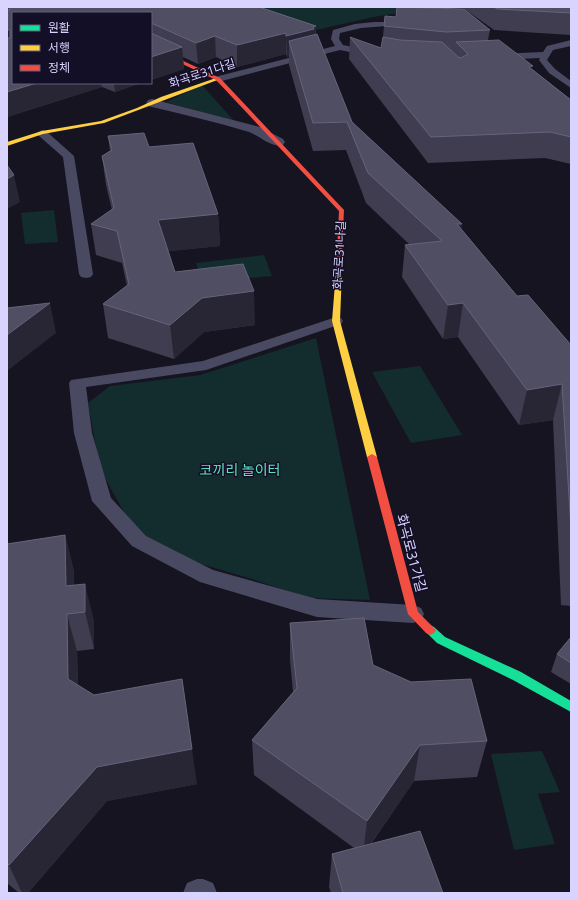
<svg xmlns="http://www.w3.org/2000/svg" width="578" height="900" viewBox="0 0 578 900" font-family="'Noto Sans','Noto Sans KR',sans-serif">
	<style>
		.green { fill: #132c2d }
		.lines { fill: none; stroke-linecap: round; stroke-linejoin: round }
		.lane { fill: #4a4962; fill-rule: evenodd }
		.street { fill: #4a4962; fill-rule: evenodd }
		.fast { fill: #16e098; fill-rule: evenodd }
		.slow { fill: #ffcf43; fill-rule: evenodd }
		.jam { fill: #f24e42; fill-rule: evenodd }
		.wall { fill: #403d50 }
		.shaded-wall { fill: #282635 }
		.building { fill: #504e63; stroke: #66637b }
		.labels { text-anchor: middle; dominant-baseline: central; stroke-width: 3; stroke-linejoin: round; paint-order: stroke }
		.far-street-label { font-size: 12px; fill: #d9d4ff; stroke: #130f26 }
		.park-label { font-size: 14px; fill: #5fe0c0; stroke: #130f26 }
		.street-label { font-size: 14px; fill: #d9d4ff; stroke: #130f26 }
	</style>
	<rect width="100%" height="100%" fill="#161421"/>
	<g class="green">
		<path d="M 266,7 L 436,7 L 374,17 L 294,35 L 236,13 Z"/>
		<path d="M 202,85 L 235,122 L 166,102 Z"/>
		<path d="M 54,210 L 58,242 L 25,244 L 21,213 Z"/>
		<path d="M 264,255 L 272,276 L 202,283 L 196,263 Z"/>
		<path d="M 316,338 L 370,600 L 308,598 L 252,579 L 191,561 L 152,542 L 126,516 L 100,469 L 88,403 L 110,386 L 200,375 Z"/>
		<path d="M 420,366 L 462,435 L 411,443 L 372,372 Z"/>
		<path d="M 542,751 L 560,792 L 538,794 L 555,844 L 514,850 L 491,754 Z"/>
	</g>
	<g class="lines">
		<g class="lane">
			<path d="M 374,22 L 387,22 L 391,24 L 387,26 L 361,28 L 340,33 L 339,39 L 343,45 L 377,52 L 378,54 L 377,56 L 374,57 L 340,50 L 218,82 L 213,79 L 215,77 L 335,46 L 331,39 L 333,30 L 355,24 Z"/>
			<path d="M 571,40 L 571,46 L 553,50 L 547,60 L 555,69 L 571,81 L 571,88 L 549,73 L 539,60 L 540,58 L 496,60 L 492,57 L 496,54 L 543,52 L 547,46 Z"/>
			<path d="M 42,130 L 46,131 L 74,156 L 93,274 L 91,277 L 86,278 L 81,277 L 79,274 L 63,157 L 38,135 L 37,133 Z"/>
			<path d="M 336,317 L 341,318 L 343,321 L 341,324 L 206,370 L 86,387 L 92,433 L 111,498 L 146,536 L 213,570 L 317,599 L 413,605 L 421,608 L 424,614 L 421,620 L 413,623 L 317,617 L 200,582 L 132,546 L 92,501 L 74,433 L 69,383 L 71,380 L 203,361 Z"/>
			<path d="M 197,879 L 203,879 L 213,883 L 217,893 L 183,893 L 187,883 Z"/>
		</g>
		<path class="street" d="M 152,99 L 260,127 L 283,139 L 285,142 L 283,145 C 271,148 260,136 249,132 C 216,122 181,114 148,106 L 146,103 L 148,100 Z"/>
		<path class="fast" d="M 430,625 L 434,627 L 445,637 L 521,672 L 571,701 L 571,712 L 513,680 L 437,643 L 424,630 L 426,627 Z"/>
		<g class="slow">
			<path d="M 216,78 L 220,79 L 104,123 L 43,134 L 7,146 L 7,142 L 42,131 L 101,121 L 137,108 L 161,97 Z"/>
			<path d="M 339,269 L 342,271 L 340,321 L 377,457 L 372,460 L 367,457 L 332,321 L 336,271 Z"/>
		</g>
		<g class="jam">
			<path d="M 151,46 L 220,78 L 344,210 L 341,272 L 337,272 L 336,271 L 339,211 L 216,80 L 151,49 Z"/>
			<path d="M 372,454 L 377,457 L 418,612 L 436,630 L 434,633 L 430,635 L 426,633 L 408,614 L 367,457 Z"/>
		</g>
	</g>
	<g class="wall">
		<path d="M 7,7 L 259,7 L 316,26 L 316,34 L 352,122 L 461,229 L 517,296 L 571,345 L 571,606 L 561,605 L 553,420 L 519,425 L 458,337 L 443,339 L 402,277 L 405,245 L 409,244 L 366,203 L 346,150 L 313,151 L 289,65 L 289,56 L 287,57 L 286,54 L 237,67 L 216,57 L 198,64 L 183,57 L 184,69 L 151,80 L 151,13 L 13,83 L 141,83 L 115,92 L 102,87 L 7,117 Z"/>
		<path d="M 462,7 L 571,7 L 571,35 L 494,30 Z"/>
		<path d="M 384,26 L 490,30 L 488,40 L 532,69 L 571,100 L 571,164 L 545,158 L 428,163 L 349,59 L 350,37 L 381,48 L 383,37 Z"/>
		<path d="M 108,136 L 149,147 L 218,214 L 220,246 L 168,251 L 175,272 L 255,325 L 204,332 L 174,359 L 108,338 L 103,304 L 127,286 L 122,263 L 96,255 L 91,224 L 112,210 L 106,185 L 102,156 L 110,151 Z"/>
		<path d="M 65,535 L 74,572 L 74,585 L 94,621 L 94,649 L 77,651 L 78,685 L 197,784 L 107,801 L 28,893 L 19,893 L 7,883 L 7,544 Z"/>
		<path d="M 290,623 L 373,665 L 487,741 L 477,777 L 414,781 L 371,844 L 443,893 L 331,893 L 329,887 L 332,854 L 354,848 L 254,775 L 252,740 L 293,692 L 290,660 Z"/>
		<path d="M 571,637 L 571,684 L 551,672 L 557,654 Z"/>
	</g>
	<g class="shaded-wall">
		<path d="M 316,26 L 315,47 L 289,41 L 289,56 L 287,57 L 286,36 Z"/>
		<path d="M 7,30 L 10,30 L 13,46 L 7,52 Z"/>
		<path d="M 286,33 L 286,54 L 237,67 L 237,45 Z"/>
		<path d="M 215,36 L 216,57 L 198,64 L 196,43 Z"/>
		<path d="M 182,47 L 184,69 L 151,80 L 151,57 Z"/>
		<path d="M 37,83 L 101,83 L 102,87 L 7,117 L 7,92 Z"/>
		<path d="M 114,83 L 141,83 L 115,92 Z"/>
		<path d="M 14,175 L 20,202 L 7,209 L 7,179 Z"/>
		<path d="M 218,214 L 220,246 L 162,252 L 158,220 Z"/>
		<path d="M 457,224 L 462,224 L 457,255 Z"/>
		<path d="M 254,291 L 255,325 L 204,332 L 174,359 L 170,325 L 202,298 Z"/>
		<path d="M 50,303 L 56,333 L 7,371 L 7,335 Z"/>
		<path d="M 463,303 L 458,337 L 443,339 L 448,305 Z"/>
		<path d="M 562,384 L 553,420 L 519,425 L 527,390 Z"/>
		<path d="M 65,535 L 74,572 L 75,613 L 66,586 Z"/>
		<path d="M 85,584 L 94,621 L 94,649 L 85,612 Z"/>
		<path d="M 67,614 L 77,651 L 79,715 L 68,679 Z"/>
		<path d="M 420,745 L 414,781 L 363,855 L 367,821 Z"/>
		<path d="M 192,749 L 197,784 L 107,801 L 28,893 L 22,893 L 9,865 L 97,767 Z"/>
	</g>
	<g class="building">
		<path d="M 10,7 L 259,7 L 316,26 L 313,27 L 314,29 L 286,36 L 286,33 L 237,45 L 215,36 L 196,43 L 151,23 L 151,13 L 13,13 L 13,83 L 37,83 L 7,92 L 7,38 L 10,38 L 10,30 L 7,30 L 7,10 L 10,10 Z"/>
		<path d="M 397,7 L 464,9 L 490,30 L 446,32 L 384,26 L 385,16 L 396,17 Z"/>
		<path d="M 494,7 L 571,7 L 571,13 L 497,9 Z"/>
		<path d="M 151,33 L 182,47 L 151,57 Z"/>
		<path d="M 317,34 L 352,122 L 462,224 L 457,224 L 517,296 L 528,295 L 571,345 L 571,529 L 562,384 L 527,390 L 463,303 L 448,305 L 405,245 L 442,241 L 368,173 L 347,122 L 313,123 L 289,41 Z"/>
		<path d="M 350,37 L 381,48 L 383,37 L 400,40 L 442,42 L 458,57 L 461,58 L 468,54 L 456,42 L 499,40 L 533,66 L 529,67 L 571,100 L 571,137 L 550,132 L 431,137 Z"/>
		<path d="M 144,133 L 149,147 L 193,143 L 218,214 L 158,220 L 175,272 L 243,264 L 254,291 L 202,298 L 170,325 L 103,304 L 129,284 L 117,231 L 91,224 L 114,208 L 102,156 L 112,150 L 108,136 Z"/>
		<path d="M 7,165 L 14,175 L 7,179 Z"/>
		<path d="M 50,303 L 7,335 L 7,308 Z"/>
		<path d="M 65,535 L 66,586 L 85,584 L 85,612 L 67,614 L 68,679 L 94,695 L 182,679 L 192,749 L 97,767 L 9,865 L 7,863 L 7,544 Z"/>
		<path d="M 364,618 L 373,665 L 411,682 L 471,679 L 487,741 L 420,745 L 367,821 L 252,740 L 297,688 L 290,623 Z"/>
		<path d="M 571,637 L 571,663 L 557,654 Z"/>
		<path d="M 420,831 L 443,893 L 343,893 L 332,854 Z"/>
	</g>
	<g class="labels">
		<g class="far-street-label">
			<text transform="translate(202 73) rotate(-18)">화곡로31다길</text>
			<text transform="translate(339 255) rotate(-87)">화곡로31나길</text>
		</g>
		<g class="park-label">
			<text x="240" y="469">코끼리 놀이터</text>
		</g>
		<g class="street-label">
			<text transform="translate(412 553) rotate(75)">화곡로31가길</text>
		</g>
	</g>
	<rect width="578" height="900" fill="none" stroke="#d9d4ff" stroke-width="16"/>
	<rect x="12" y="12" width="140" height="72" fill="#130f26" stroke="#625e7d"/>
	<rect x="20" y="25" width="20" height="6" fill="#16e098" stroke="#625e7d"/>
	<text x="48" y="32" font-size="12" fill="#d9d4ff">원활</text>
	<rect x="20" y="45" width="20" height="6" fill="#ffcf43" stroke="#625e7d"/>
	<text x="48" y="52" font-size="12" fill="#d9d4ff">서행</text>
	<rect x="20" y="65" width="20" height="6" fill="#f24e42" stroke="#625e7d"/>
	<text x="48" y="72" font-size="12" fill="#d9d4ff">정체</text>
</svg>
